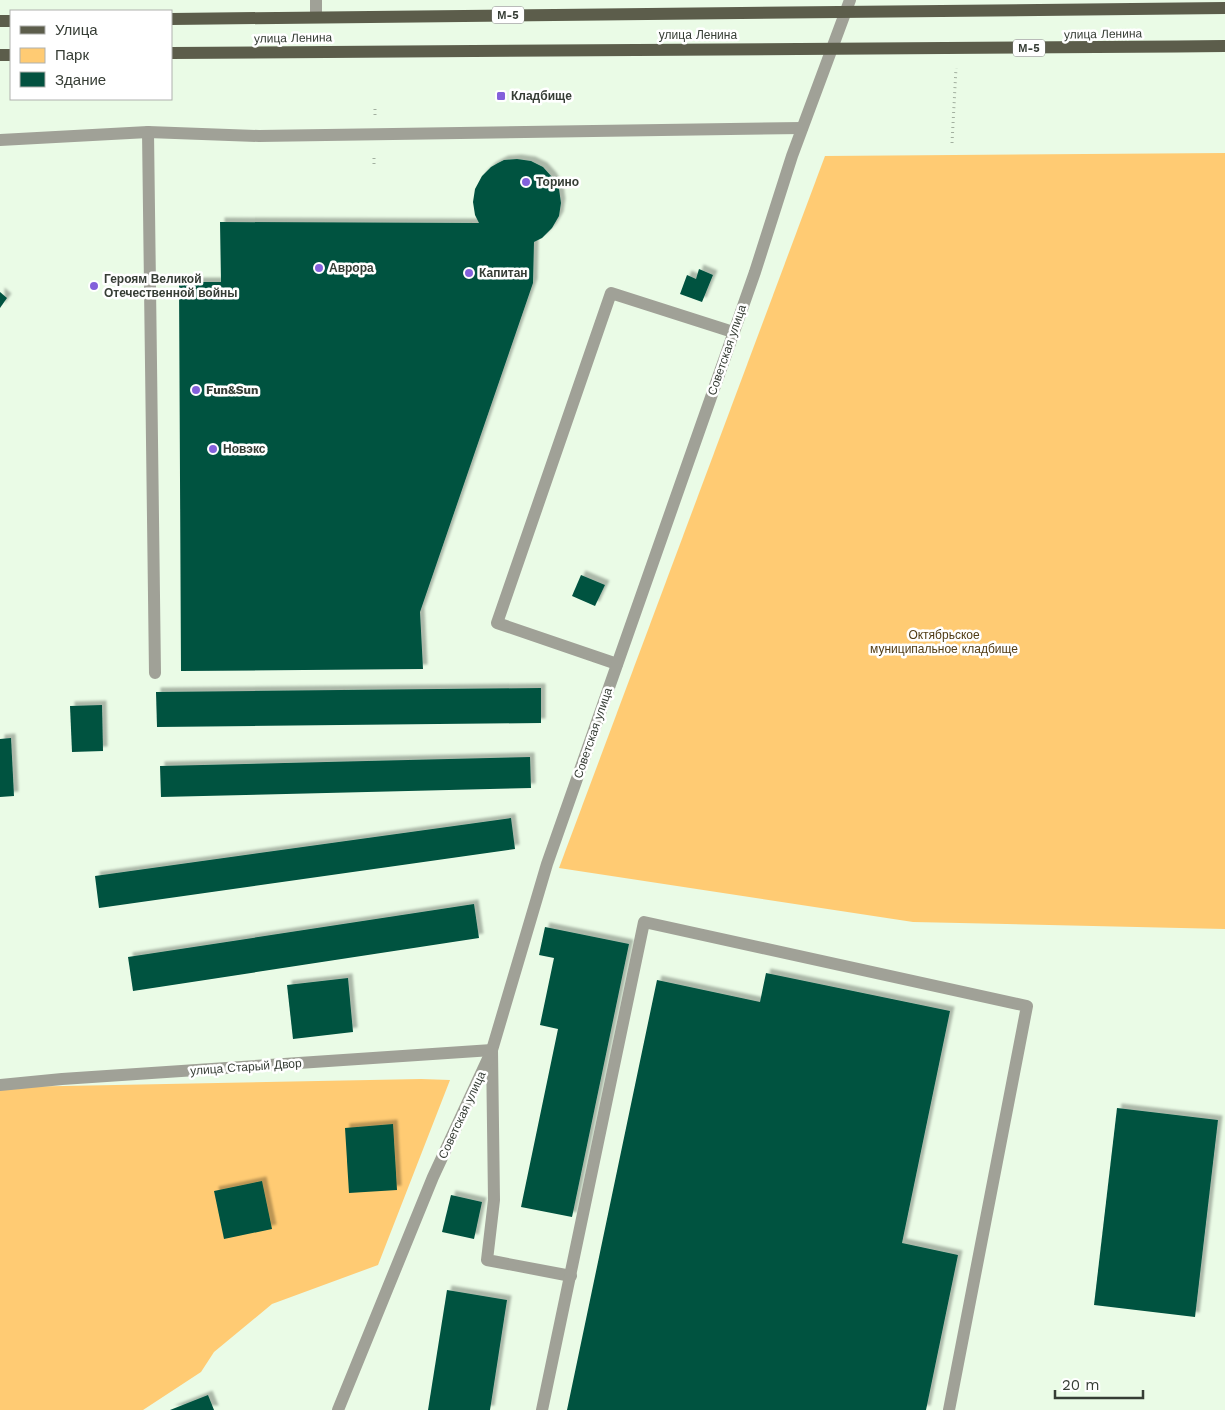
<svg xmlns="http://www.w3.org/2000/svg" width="1225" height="1410" viewBox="0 0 1225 1410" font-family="'Work Sans',sans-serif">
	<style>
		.green { fill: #ffcb73 }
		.building { fill: #035240; filter: url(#shadow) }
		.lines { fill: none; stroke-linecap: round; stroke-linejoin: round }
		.path { stroke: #a2af9f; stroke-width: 3; stroke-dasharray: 1 4; stroke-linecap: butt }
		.service { stroke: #a0a197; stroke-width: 12 }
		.minor { stroke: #a0a197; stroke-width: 12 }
		.primary { stroke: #5c5d4b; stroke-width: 12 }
		.poi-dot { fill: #8360db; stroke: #fff; stroke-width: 2 }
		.labels { text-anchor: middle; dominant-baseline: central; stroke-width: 5; stroke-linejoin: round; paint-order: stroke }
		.shield { fill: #fff; stroke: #727772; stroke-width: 1 }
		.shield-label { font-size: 11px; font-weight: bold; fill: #363d35 }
		.street-label { font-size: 12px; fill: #363d35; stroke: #fff }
		.poi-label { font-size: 12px; font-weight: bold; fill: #363d35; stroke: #fff; text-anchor: start }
		.park-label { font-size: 12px; fill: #513c15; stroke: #fff }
	</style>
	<defs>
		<filter id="shadow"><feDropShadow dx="4.5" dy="-4.5" stdDeviation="1" flood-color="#0004"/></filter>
	</defs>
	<rect width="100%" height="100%" fill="#eafbe6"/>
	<g class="green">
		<path d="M 1225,153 L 1225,929 L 913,922 L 559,868 L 825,156 Z"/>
		<path d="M 421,1079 L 450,1080 L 378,1265 L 272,1304 L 214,1352 L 201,1372 L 143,1410 L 0,1410 L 0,1090 L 13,1087 Z"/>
	</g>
	<g class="building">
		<path d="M 517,159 L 531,161 L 543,167 L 552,177 L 559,189 L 561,203 L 559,216 L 552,228 L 542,238 L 534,242 L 533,283 L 420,612 L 423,669 L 181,671 L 179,282 L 221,282 L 220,222 L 479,223 L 475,215 L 473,202 L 475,189 L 482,176 L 491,167 L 498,163 L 504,160 Z"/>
		<path d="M 699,269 L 713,275 L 702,302 L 680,294 L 687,275 L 696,279 Z"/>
		<path d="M 0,292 L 7,298 L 0,308 Z"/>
		<path d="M 581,575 L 605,585 L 595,606 L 572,596 Z"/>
		<path d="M 541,688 L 541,723 L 157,727 L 156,692 Z"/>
		<path d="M 102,705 L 103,751 L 72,752 L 70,706 Z"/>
		<path d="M 11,738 L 14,796 L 0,797 L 0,739 Z"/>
		<path d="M 530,757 L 531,788 L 161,797 L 160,766 Z"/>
		<path d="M 511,818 L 515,849 L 99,908 L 95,876 Z"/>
		<path d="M 474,904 L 479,938 L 133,991 L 128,957 Z"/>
		<path d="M 545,927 L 629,944 L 572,1217 L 521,1207 L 558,1029 L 540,1025 L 554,958 L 539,955 Z"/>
		<path d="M 766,973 L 950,1011 L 902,1243 L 958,1255 L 926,1410 L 567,1410 L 657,980 L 760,1002 Z"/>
		<path d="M 348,978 L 353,1032 L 293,1039 L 287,985 Z"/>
		<path d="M 1117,1108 L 1218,1120 L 1195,1317 L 1094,1305 Z"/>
		<path d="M 393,1124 L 397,1190 L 349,1193 L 345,1128 Z"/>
		<path d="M 262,1181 L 272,1229 L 224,1239 L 214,1191 Z"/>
		<path d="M 451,1195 L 482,1202 L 474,1239 L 442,1232 Z"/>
		<path d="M 447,1290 L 507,1300 L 490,1410 L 428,1410 Z"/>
		<path d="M 208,1395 L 214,1410 L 170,1410 Z"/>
	</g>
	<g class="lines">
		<g class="path">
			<path d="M 375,115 L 375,105"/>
			<path d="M 952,143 L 956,68"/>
			<path d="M 374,164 L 374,156"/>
		</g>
		<g class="service">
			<path d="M 316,0 L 316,17"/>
			<path d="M 148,132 L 155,673"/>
			<path d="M 0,140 L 148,132 L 259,136 L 802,128"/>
			<path d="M 617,664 L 497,623 L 611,293 L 733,332"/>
			<path d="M 492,1050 L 494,1200 L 487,1260 L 571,1276"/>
			<path d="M 542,1410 L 644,922 L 1027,1006 L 949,1410"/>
		</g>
		<g class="minor">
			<path d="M 0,1085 L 62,1079 L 492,1050"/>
			<path d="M 338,1410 L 433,1177 L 492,1050 L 547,864 L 755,272 L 792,156 L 850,0"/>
		</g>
		<g class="primary">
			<path d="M 171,19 L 1225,8"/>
			<path d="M 0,21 L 11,21"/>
			<path d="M 171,53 C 523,49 874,50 1225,46"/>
			<path d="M 0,55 L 11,55"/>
		</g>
	</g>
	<g class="poi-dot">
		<rect x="496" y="91" width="10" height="10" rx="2.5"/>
		<circle cx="526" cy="182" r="5"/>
		<circle cx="319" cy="268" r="5"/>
		<circle cx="469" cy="273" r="5"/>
		<circle cx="94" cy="286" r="5"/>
		<circle cx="196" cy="390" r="5"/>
		<circle cx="213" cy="449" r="5"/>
	</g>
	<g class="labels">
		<g class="shield">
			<rect x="492" y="6.5" width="32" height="17" rx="4"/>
			<rect x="1013" y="39.5" width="32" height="17" rx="4"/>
		</g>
		<g class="shield-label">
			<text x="508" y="15">М-5</text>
			<text x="1029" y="48">М-5</text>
		</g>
		<g class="street-label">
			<text transform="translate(1103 34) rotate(-1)">улица Ленина</text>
			<text x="698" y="35">улица Ленина</text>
			<text transform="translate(293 38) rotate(-1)">улица Ленина</text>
			<text transform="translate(727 350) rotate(-71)">Советская улица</text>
			<text transform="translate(593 733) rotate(-71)">Советская улица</text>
			<text transform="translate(246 1067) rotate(-4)">улица Старый Двор</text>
			<text transform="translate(462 1115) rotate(-65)">Советская улица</text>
		</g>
		<g class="poi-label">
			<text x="511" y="96">Кладбище</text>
			<text x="536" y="182">Торино</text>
			<text x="329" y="268">Аврора</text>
			<text x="479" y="273">Капитан</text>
			<text x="104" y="279">Героям Великой<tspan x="104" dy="14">Отечественной войны</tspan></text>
			<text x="206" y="390">Fun&amp;Sun</text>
			<text x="223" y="449">Новэкс</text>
		</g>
		<g class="park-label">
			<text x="944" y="635">Октябрьское<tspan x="944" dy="14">муниципальное кладбище</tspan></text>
		</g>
	</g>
	<rect x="10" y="10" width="162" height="90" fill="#ffffff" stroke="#afb1ae"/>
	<rect x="20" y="26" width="25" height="8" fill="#5c5d4b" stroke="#afb1ae"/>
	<text x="55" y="35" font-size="15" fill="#363d35">Улица</text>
	<rect x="20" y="48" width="25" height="15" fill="#ffcb73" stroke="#afb1ae"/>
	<text x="55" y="60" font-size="15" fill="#363d35">Парк</text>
	<rect x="20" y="72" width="25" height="15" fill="#035240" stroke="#afb1ae"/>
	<text x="55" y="85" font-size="15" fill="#363d35">Здание</text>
	<path d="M1055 1390v8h88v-8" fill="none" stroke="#363d35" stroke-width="2.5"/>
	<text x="1062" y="1390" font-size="15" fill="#363d35" stroke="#ffffff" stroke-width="4" paint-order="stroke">20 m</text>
</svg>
